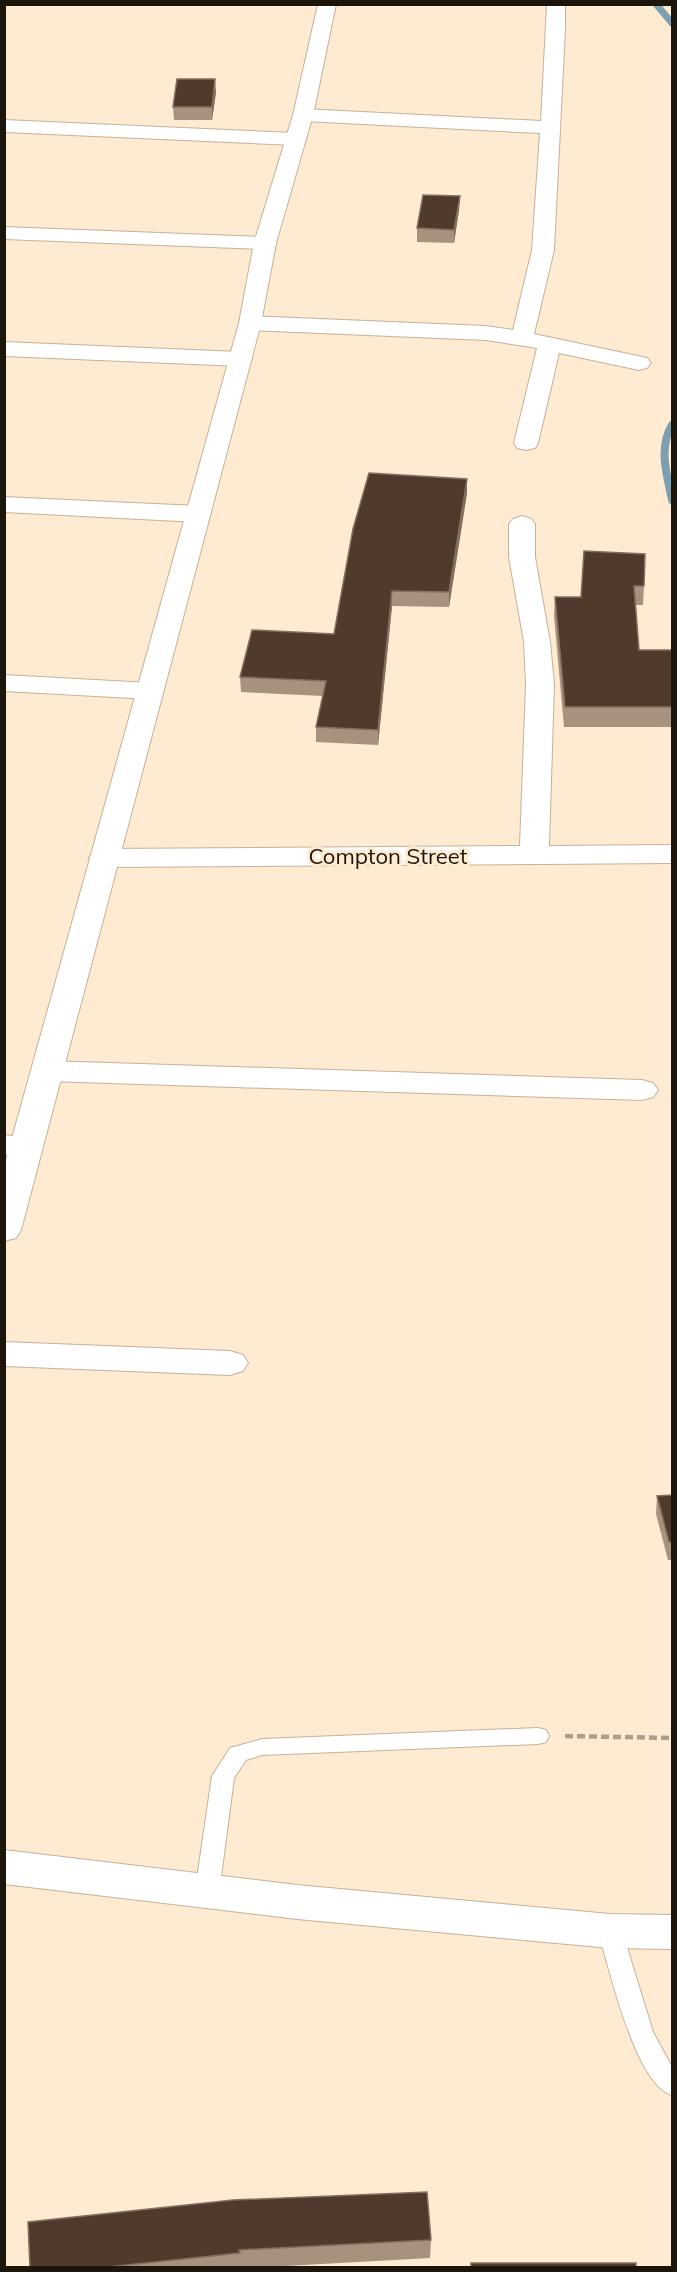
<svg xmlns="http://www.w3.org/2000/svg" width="677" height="2272" viewBox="0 0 677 2272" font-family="Mulish,sans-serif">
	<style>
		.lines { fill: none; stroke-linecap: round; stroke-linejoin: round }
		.stream-far1 { stroke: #7e9faf; stroke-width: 7 }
		.stream { stroke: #7e9faf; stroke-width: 8 }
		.service-casing { stroke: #c4b19a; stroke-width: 2 }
		.minor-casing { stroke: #c4b19a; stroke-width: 2 }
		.tertiary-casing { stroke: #c4b19a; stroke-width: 2 }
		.path { stroke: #ad9f8b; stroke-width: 4.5; stroke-dasharray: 8 4; stroke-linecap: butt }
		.service { fill: #fff; fill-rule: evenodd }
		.minor { fill: #fff; fill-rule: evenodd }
		.tertiary { fill: #fff; fill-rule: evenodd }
		.wall { fill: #a7927f }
		.shaded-wall { fill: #846f5e }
		.building { fill: #503a2c; stroke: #846f5e; stroke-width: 1.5 }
		.labels { text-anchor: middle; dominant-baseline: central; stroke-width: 6; stroke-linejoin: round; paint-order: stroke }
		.street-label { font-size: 22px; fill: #1c150c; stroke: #feebd2 }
	</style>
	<rect width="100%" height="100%" fill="#feebd2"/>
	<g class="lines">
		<path class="stream-far1" d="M 656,4 L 672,23"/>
		<path class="stream" d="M 672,425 C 658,448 667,475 672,500"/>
		<defs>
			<g id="service">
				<path d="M 538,1728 L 546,1730 L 549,1736 L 546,1742 L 538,1744 L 262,1755 L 246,1760 L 234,1778 L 219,1892 L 215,1899 L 207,1901 L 199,1899 L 195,1892 L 212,1776 L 230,1748 L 262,1739 Z"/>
				<path d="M 610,1922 L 618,1924 L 622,1931 L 653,2032 L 672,2067 L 672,2095 C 635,2085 609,1966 598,1931 L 602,1924 Z"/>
			</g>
			<g id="minor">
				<path d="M 547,4 L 565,4 L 565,30 L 554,250 L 534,334 L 647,358 L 651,363 L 647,368 L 639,370 L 559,353 L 538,443 L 535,448 L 526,450 L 517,448 L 514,443 L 537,348 L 486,340 L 250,330 L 242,328 L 239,323 L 242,318 L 250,316 L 486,326 L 513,330 L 532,250 L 540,133 L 303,121 L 296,119 L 293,115 L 296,111 L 303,109 L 541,121 Z"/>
				<path d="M 4,120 L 295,133 L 302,135 L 305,139 L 302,143 L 295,145 L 4,132 Z"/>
				<path d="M 4,227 L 265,237 L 273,238 L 276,243 L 273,248 L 265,249 L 4,239 Z"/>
				<path d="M 4,342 L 240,352 L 248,354 L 252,359 L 248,364 L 240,366 L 4,356 Z"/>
				<path d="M 4,497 L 198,506 L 207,509 L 211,514 L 207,519 L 198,522 L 4,512 Z"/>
				<path d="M 522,516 L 531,519 L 535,524 L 535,557 L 550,642 L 554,684 L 549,846 L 672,845 L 672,863 L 104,867 L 94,864 L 89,858 L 94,852 L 104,849 L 520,846 L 526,684 L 524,642 L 509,557 L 509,524 L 513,519 Z"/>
				<path d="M 4,675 L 150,683 L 160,685 L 164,691 L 160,697 L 150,699 L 4,691 Z"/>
				<path d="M 47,1061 L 642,1080 L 653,1083 L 658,1090 L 653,1097 L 642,1100 L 47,1081 L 36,1078 L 31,1071 L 36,1064 Z"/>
				<path d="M 4,1135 L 38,1139 L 43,1146 L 38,1153 L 26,1156 L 4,1155 Z"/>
				<path d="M 4,1342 L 230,1351 L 243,1355 L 248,1363 L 243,1371 L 230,1375 L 4,1366 Z"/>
				<path d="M 4,1850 L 297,1885 L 610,1914 L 672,1915 L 672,1949 L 610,1948 L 297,1919 L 4,1884 Z"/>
			</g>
			<path id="tertiary" d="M 318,4 L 336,4 L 313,115 L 276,243 L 261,323 L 21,1230 L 16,1238 L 4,1241 L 4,1167 L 239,323 L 254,243 L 293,115 Z"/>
		</defs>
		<use href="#service" class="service-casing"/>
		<use href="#minor" class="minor-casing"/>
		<use href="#tertiary" class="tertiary-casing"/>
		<path class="path" d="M 565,1736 L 672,1738"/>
		<use href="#service" class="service"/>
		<use href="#minor" class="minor"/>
		<use href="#tertiary" class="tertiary"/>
	</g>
	<g class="wall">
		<path d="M 216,92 L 212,120 L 174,120 L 173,107 Z"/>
		<path d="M 460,196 L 459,210 L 454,243 L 417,242 L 417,228 Z"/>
		<path d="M 467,479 L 467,493 L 449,607 L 392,606 L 378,745 L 316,742 L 316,727 L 323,696 L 241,692 L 240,677 L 334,634 Z"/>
		<path d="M 584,551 L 644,586 L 643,605 L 635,605 L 639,650 L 672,650 L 672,727 L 564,727 L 554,616 L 555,597 L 581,597 Z"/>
		<path d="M 672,1495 L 672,1560 L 668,1560 L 656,1514 L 657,1496 Z"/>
		<path d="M 28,2222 L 431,2240 L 430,2258 L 251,2268 L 30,2268 Z"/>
	</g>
	<g class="shaded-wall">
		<path d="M 215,79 L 216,92 L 212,120 L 212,107 Z"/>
		<path d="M 460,196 L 459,210 L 454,243 L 454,230 Z"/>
		<path d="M 467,479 L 467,493 L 449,607 L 449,592 Z"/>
		<path d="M 392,591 L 392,606 L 378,745 L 378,730 Z"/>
	</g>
	<g class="building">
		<path d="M 177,79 L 215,79 L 212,107 L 173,107 Z"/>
		<path d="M 423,195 L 460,196 L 454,230 L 417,228 Z"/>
		<path d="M 369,473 L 467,479 L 449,592 L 392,591 L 378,730 L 316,727 L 326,681 L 240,677 L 252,630 L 334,634 L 353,529 Z"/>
		<path d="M 584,551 L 645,554 L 644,586 L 634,586 L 639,650 L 672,650 L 672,707 L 565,707 L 555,597 L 581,597 Z"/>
		<path d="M 672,1495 L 672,1542 L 669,1542 L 657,1496 Z"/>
		<path d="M 427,2192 L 431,2240 L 239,2250 L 240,2253 L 98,2268 L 30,2268 L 28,2222 L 233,2200 Z"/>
		<rect x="471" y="2263" width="165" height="5"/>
	</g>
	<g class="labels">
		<g class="street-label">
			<text x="388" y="856">Compton Street</text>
		</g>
	</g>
	<rect width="677" height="2272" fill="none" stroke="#1c150c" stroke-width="12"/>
</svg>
